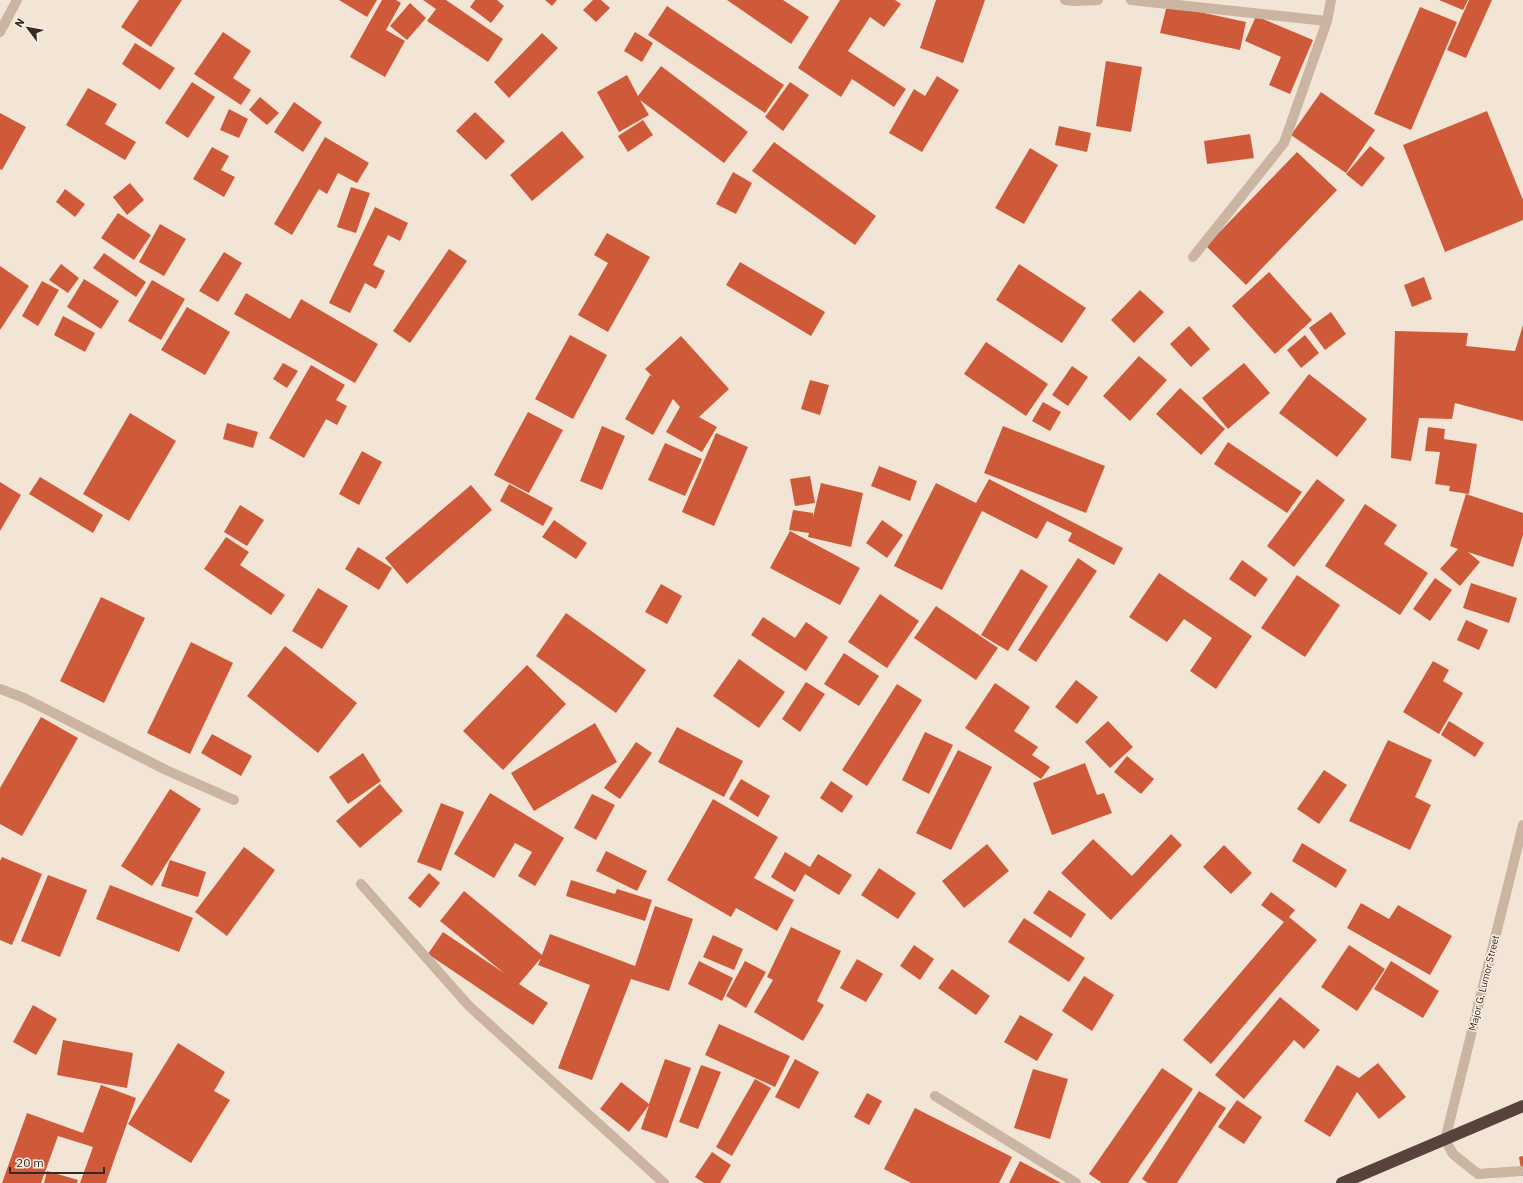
<svg xmlns="http://www.w3.org/2000/svg" width="1523" height="1183" viewBox="0 0 1523 1183" font-family="'IBM Plex Sans',sans-serif">
	<style>
		.building { fill: #ce5a39 }
		.lines { fill: none; stroke-linecap: round; stroke-linejoin: round }
		.lane { stroke: #cbb4a2; stroke-width: 10 }
		.street { stroke: #cbb4a2; stroke-width: 10 }
		.highway { stroke: #57433b; stroke-width: 12 }
		.labels { text-anchor: middle; dominant-baseline: central; stroke-width: 3; stroke-linejoin: round; paint-order: stroke }
		.street-label { font-size: 10px; fill: #352a25; stroke: #faefe3 }
	</style>
	<rect width="100%" height="100%" fill="#f2e5d6"/>
	<g class="building">
		<path d="M 139,0 L 182,0 L 151,47 L 121,27 Z"/>
		<path d="M 339,0 L 377,0 L 367,17 Z"/>
		<path d="M 382,0 L 396,0 L 401,3 L 386,30 L 405,41 L 385,77 L 350,57 Z"/>
		<path d="M 423,0 L 446,0 L 503,39 L 488,62 L 427,21 L 436,9 Z"/>
		<path d="M 475,0 L 497,0 L 504,6 L 491,23 L 470,7 Z"/>
		<path d="M 545,0 L 557,0 L 552,6 Z"/>
		<path d="M 593,0 L 601,0 L 610,8 L 596,22 L 583,10 Z"/>
		<path d="M 727,0 L 783,0 L 809,17 L 791,44 Z"/>
		<path d="M 840,0 L 895,0 L 901,4 L 884,27 L 870,17 L 848,51 L 906,89 L 894,107 L 852,79 L 841,97 L 798,68 Z"/>
		<path d="M 936,0 L 985,0 L 963,63 L 920,48 Z"/>
		<path d="M 1439,0 L 1468,0 L 1463,10 Z"/>
		<path d="M 1469,0 L 1492,0 L 1466,58 L 1447,50 Z"/>
		<path d="M 410,3 L 426,18 L 407,40 L 390,26 Z"/>
		<path d="M 1167,5 L 1246,22 L 1240,50 L 1160,33 Z"/>
		<path d="M 667,6 L 784,85 L 765,113 L 648,35 Z"/>
		<path d="M 1420,7 L 1457,22 L 1411,130 L 1374,114 Z"/>
		<path d="M 1256,16 L 1313,40 L 1290,94 L 1269,85 L 1281,57 L 1245,41 Z"/>
		<path d="M 223,32 L 251,51 L 233,78 L 251,90 L 241,105 L 194,74 Z"/>
		<path d="M 635,32 L 653,43 L 642,62 L 624,51 Z"/>
		<path d="M 542,33 L 558,48 L 509,98 L 494,82 Z"/>
		<path d="M 135,43 L 175,68 L 160,90 L 122,64 Z"/>
		<path d="M 1106,61 L 1142,67 L 1131,132 L 1096,126 Z"/>
		<path d="M 661,66 L 748,132 L 724,163 L 640,100 L 649,115 L 619,132 L 597,92 L 627,75 L 638,96 Z"/>
		<path d="M 937,76 L 959,90 L 922,152 L 889,133 L 914,89 L 925,96 Z"/>
		<path d="M 192,82 L 215,97 L 188,138 L 165,123 Z"/>
		<path d="M 790,82 L 809,95 L 783,131 L 765,117 Z"/>
		<path d="M 88,88 L 117,104 L 105,124 L 136,142 L 125,160 L 66,125 Z"/>
		<path d="M 1321,92 L 1375,130 L 1346,173 L 1291,135 Z"/>
		<path d="M 260,97 L 279,113 L 267,125 L 249,110 Z"/>
		<path d="M 294,102 L 322,122 L 303,152 L 274,132 Z"/>
		<path d="M 229,109 L 248,119 L 239,138 L 220,130 Z"/>
		<path d="M 1487,111 L 1523,200 L 1523,220 L 1445,252 L 1403,145 Z"/>
		<path d="M 475,112 L 505,141 L 486,160 L 456,131 Z"/>
		<path d="M 0,113 L 26,127 L 2,170 L 0,169 Z"/>
		<path d="M 643,120 L 653,135 L 628,152 L 618,136 Z"/>
		<path d="M 1059,126 L 1091,133 L 1087,152 L 1055,145 Z"/>
		<path d="M 562,131 L 584,157 L 532,201 L 510,175 Z"/>
		<path d="M 1250,134 L 1254,158 L 1207,164 L 1204,141 Z"/>
		<path d="M 325,137 L 369,163 L 357,183 L 338,173 L 327,194 L 319,189 L 292,235 L 274,224 Z"/>
		<path d="M 774,142 L 876,216 L 855,245 L 752,171 Z"/>
		<path d="M 1370,146 L 1385,158 L 1362,187 L 1346,174 Z"/>
		<path d="M 212,147 L 229,156 L 221,170 L 235,177 L 224,197 L 193,179 Z"/>
		<path d="M 1030,148 L 1058,165 L 1024,224 L 995,208 Z"/>
		<path d="M 1297,152 L 1337,190 L 1246,285 L 1206,246 Z"/>
		<path d="M 733,172 L 752,183 L 736,214 L 716,204 Z"/>
		<path d="M 130,183 L 144,200 L 127,215 L 113,197 Z"/>
		<path d="M 351,187 L 370,193 L 356,233 L 337,227 Z"/>
		<path d="M 65,189 L 85,204 L 75,217 L 56,202 Z"/>
		<path d="M 375,207 L 408,223 L 400,241 L 388,235 L 373,265 L 385,271 L 376,289 L 365,283 L 350,313 L 329,303 Z"/>
		<path d="M 118,213 L 151,235 L 134,260 L 101,238 Z"/>
		<path d="M 160,224 L 186,239 L 164,276 L 139,262 Z"/>
		<path d="M 607,233 L 650,257 L 608,332 L 578,315 L 608,263 L 594,255 Z"/>
		<path d="M 449,249 L 467,261 L 410,343 L 393,331 Z"/>
		<path d="M 224,252 L 242,263 L 218,302 L 199,291 Z"/>
		<path d="M 104,253 L 146,282 L 136,297 L 93,268 Z"/>
		<path d="M 740,262 L 825,312 L 811,336 L 726,285 Z"/>
		<path d="M 61,264 L 79,278 L 68,293 L 49,280 Z"/>
		<path d="M 1019,264 L 1086,308 L 1062,343 L 996,300 Z"/>
		<path d="M 0,266 L 29,286 L 0,330 Z"/>
		<path d="M 1269,272 L 1312,320 L 1275,354 L 1232,306 Z"/>
		<path d="M 1424,277 L 1432,299 L 1412,307 L 1404,285 Z"/>
		<path d="M 84,279 L 119,301 L 101,329 L 67,307 Z"/>
		<path d="M 152,280 L 185,299 L 161,340 L 128,321 Z"/>
		<path d="M 42,281 L 59,290 L 38,326 L 22,316 Z"/>
		<path d="M 1140,290 L 1164,312 L 1134,343 L 1111,320 Z"/>
		<path d="M 246,293 L 290,319 L 301,299 L 378,344 L 355,383 L 234,314 Z"/>
		<path d="M 187,307 L 230,332 L 205,375 L 161,350 Z"/>
		<path d="M 1331,312 L 1346,334 L 1325,350 L 1309,328 Z"/>
		<path d="M 63,316 L 95,333 L 85,352 L 54,335 Z"/>
		<path d="M 1523,325 L 1523,421 L 1455,403 L 1452,419 L 1419,418 L 1411,461 L 1391,458 L 1395,331 L 1468,333 L 1466,346 L 1515,351 Z"/>
		<path d="M 1189,326 L 1210,349 L 1191,367 L 1170,344 Z"/>
		<path d="M 570,335 L 607,355 L 573,419 L 535,399 Z"/>
		<path d="M 1305,335 L 1319,353 L 1301,368 L 1287,350 Z"/>
		<path d="M 681,336 L 729,389 L 699,417 L 717,427 L 702,452 L 666,432 L 680,407 L 673,399 L 653,435 L 625,419 L 650,375 L 653,377 L 645,369 Z"/>
		<path d="M 986,342 L 1048,384 L 1026,416 L 964,374 Z"/>
		<path d="M 1139,356 L 1167,380 L 1130,421 L 1103,396 Z"/>
		<path d="M 283,363 L 298,371 L 287,388 L 273,379 Z"/>
		<path d="M 1244,363 L 1270,393 L 1228,429 L 1202,398 Z"/>
		<path d="M 311,365 L 345,385 L 336,400 L 347,406 L 337,425 L 326,419 L 329,414 L 304,458 L 269,438 Z"/>
		<path d="M 1072,366 L 1088,377 L 1068,406 L 1052,395 Z"/>
		<path d="M 1309,374 L 1367,419 L 1337,457 L 1279,413 Z"/>
		<path d="M 810,380 L 829,385 L 820,415 L 801,409 Z"/>
		<path d="M 1180,388 L 1225,429 L 1201,455 L 1156,414 Z"/>
		<path d="M 1043,402 L 1061,412 L 1050,431 L 1032,421 Z"/>
		<path d="M 528,412 L 563,430 L 529,493 L 494,475 Z"/>
		<path d="M 130,413 L 176,441 L 129,521 L 83,494 Z"/>
		<path d="M 227,423 L 258,432 L 253,448 L 223,439 Z"/>
		<path d="M 602,426 L 625,436 L 602,490 L 580,481 Z"/>
		<path d="M 1003,426 L 1105,466 L 1086,513 L 984,473 Z"/>
		<path d="M 1428,427 L 1445,429 L 1444,439 L 1477,444 L 1469,494 L 1449,491 L 1450,486 L 1435,484 L 1440,452 L 1425,451 Z"/>
		<path d="M 716,433 L 748,447 L 714,526 L 682,512 Z"/>
		<path d="M 1228,442 L 1302,492 L 1287,513 L 1214,464 Z"/>
		<path d="M 665,443 L 702,459 L 685,496 L 648,480 Z"/>
		<path d="M 362,451 L 382,462 L 359,505 L 339,494 Z"/>
		<path d="M 879,466 L 917,481 L 910,501 L 871,486 Z"/>
		<path d="M 810,476 L 815,503 L 795,506 L 790,479 Z"/>
		<path d="M 40,477 L 103,515 L 93,533 L 29,494 Z"/>
		<path d="M 989,479 L 1123,548 L 1114,565 L 1068,541 L 1072,533 L 1047,521 L 1037,539 L 982,511 L 942,590 L 894,566 L 936,483 L 976,503 Z"/>
		<path d="M 1317,479 L 1345,500 L 1294,567 L 1267,546 Z"/>
		<path d="M 0,482 L 21,495 L 0,531 Z"/>
		<path d="M 821,483 L 863,493 L 851,547 L 808,537 L 809,533 L 789,530 L 793,510 L 813,513 L 813,517 Z"/>
		<path d="M 509,484 L 553,508 L 543,526 L 500,501 Z"/>
		<path d="M 471,485 L 492,510 L 407,584 L 385,558 Z"/>
		<path d="M 1466,494 L 1523,513 L 1523,535 L 1513,567 L 1468,552 L 1480,562 L 1460,586 L 1440,569 L 1458,549 L 1450,546 Z"/>
		<path d="M 1365,504 L 1397,525 L 1384,544 L 1428,573 L 1400,615 L 1325,566 Z"/>
		<path d="M 240,505 L 264,520 L 247,546 L 224,532 Z"/>
		<path d="M 554,520 L 587,543 L 576,559 L 542,537 Z"/>
		<path d="M 882,520 L 903,535 L 887,558 L 866,543 Z"/>
		<path d="M 790,531 L 860,568 L 840,605 L 770,568 Z"/>
		<path d="M 226,537 L 249,552 L 240,565 L 285,595 L 271,615 L 204,569 Z"/>
		<path d="M 358,547 L 392,568 L 379,590 L 345,569 Z"/>
		<path d="M 1078,558 L 1097,571 L 1036,662 L 1018,650 Z"/>
		<path d="M 1242,560 L 1268,579 L 1255,597 L 1229,579 Z"/>
		<path d="M 1021,569 L 1048,586 L 1008,651 L 981,635 Z"/>
		<path d="M 1159,573 L 1252,636 L 1216,689 L 1190,671 L 1212,638 L 1184,619 L 1167,642 L 1129,617 Z"/>
		<path d="M 1297,575 L 1340,605 L 1305,657 L 1261,628 Z"/>
		<path d="M 1435,578 L 1452,590 L 1430,621 L 1413,609 Z"/>
		<path d="M 1471,583 L 1517,598 L 1509,623 L 1463,608 Z"/>
		<path d="M 661,584 L 682,596 L 667,624 L 645,612 Z"/>
		<path d="M 318,588 L 348,606 L 322,649 L 292,631 Z"/>
		<path d="M 880,594 L 919,621 L 887,668 L 848,642 Z"/>
		<path d="M 101,597 L 145,618 L 104,703 L 60,681 Z"/>
		<path d="M 936,606 L 998,648 L 976,680 L 914,638 Z"/>
		<path d="M 566,613 L 646,670 L 616,713 L 536,656 Z"/>
		<path d="M 763,617 L 795,638 L 806,622 L 828,637 L 806,671 L 751,635 Z"/>
		<path d="M 1466,620 L 1488,630 L 1479,650 L 1457,640 Z"/>
		<path d="M 191,642 L 233,663 L 190,754 L 147,733 Z"/>
		<path d="M 285,646 L 357,703 L 318,753 L 247,696 Z"/>
		<path d="M 844,653 L 879,676 L 859,706 L 824,684 Z"/>
		<path d="M 739,659 L 785,692 L 759,728 L 713,696 Z"/>
		<path d="M 1433,661 L 1449,670 L 1443,681 L 1463,693 L 1439,734 L 1403,712 Z"/>
		<path d="M 527,665 L 566,704 L 503,770 L 463,731 Z"/>
		<path d="M 1076,680 L 1098,697 L 1077,724 L 1055,707 Z"/>
		<path d="M 806,682 L 825,694 L 800,732 L 782,719 Z"/>
		<path d="M 995,683 L 1030,707 L 1014,731 L 1038,747 L 1032,755 L 1050,767 L 1041,779 L 965,728 Z"/>
		<path d="M 897,684 L 922,700 L 867,786 L 842,770 Z"/>
		<path d="M 41,717 L 78,738 L 22,836 L 0,824 L 0,788 Z"/>
		<path d="M 1108,721 L 1133,747 L 1110,768 L 1085,742 Z"/>
		<path d="M 1449,721 L 1484,743 L 1475,757 L 1441,735 Z"/>
		<path d="M 595,723 L 617,762 L 534,811 L 511,773 Z"/>
		<path d="M 677,727 L 743,761 L 724,797 L 658,762 Z"/>
		<path d="M 925,732 L 953,745 L 929,794 L 902,780 Z"/>
		<path d="M 212,734 L 252,756 L 241,776 L 201,753 Z"/>
		<path d="M 1388,740 L 1432,760 L 1415,797 L 1431,805 L 1410,850 L 1349,821 Z"/>
		<path d="M 636,742 L 652,753 L 620,799 L 604,788 Z"/>
		<path d="M 958,750 L 992,767 L 951,850 L 916,833 Z"/>
		<path d="M 363,753 L 381,781 L 348,804 L 329,777 Z"/>
		<path d="M 1127,756 L 1154,779 L 1141,794 L 1114,772 Z"/>
		<path d="M 1085,763 L 1097,795 L 1104,793 L 1112,813 L 1052,835 L 1033,783 Z"/>
		<path d="M 1324,770 L 1347,785 L 1319,824 L 1297,809 Z"/>
		<path d="M 741,779 L 770,796 L 758,817 L 729,799 Z"/>
		<path d="M 831,781 L 853,796 L 842,813 L 820,798 Z"/>
		<path d="M 380,784 L 403,811 L 360,848 L 336,821 Z"/>
		<path d="M 170,789 L 201,809 L 152,886 L 121,866 Z"/>
		<path d="M 490,793 L 564,838 L 535,886 L 518,876 L 532,852 L 515,843 L 494,878 L 454,854 Z"/>
		<path d="M 592,794 L 615,805 L 596,840 L 574,828 Z"/>
		<path d="M 713,799 L 778,837 L 754,878 L 794,900 L 777,931 L 736,908 L 731,917 L 667,880 Z"/>
		<path d="M 441,803 L 464,812 L 441,871 L 417,862 Z"/>
		<path d="M 1171,834 L 1182,845 L 1111,920 L 1061,873 L 1093,839 L 1132,876 Z"/>
		<path d="M 1302,843 L 1347,870 L 1336,888 L 1292,861 Z"/>
		<path d="M 987,844 L 1009,871 L 964,908 L 942,881 Z"/>
		<path d="M 1224,845 L 1252,873 L 1231,894 L 1203,867 Z"/>
		<path d="M 244,847 L 275,870 L 227,936 L 195,912 Z"/>
		<path d="M 606,851 L 647,871 L 637,891 L 596,871 Z"/>
		<path d="M 785,852 L 810,867 L 818,854 L 852,875 L 839,895 L 805,874 L 795,892 L 771,877 Z"/>
		<path d="M 2,857 L 42,874 L 12,945 L 0,940 L 0,861 Z"/>
		<path d="M 170,860 L 206,872 L 198,897 L 161,886 Z"/>
		<path d="M 879,868 L 916,893 L 898,919 L 861,895 Z"/>
		<path d="M 429,873 L 440,883 L 420,908 L 408,898 Z"/>
		<path d="M 48,875 L 87,890 L 60,957 L 21,941 Z"/>
		<path d="M 571,880 L 615,894 L 617,889 L 652,900 L 645,921 L 566,896 Z"/>
		<path d="M 110,885 L 193,918 L 179,952 L 96,919 Z"/>
		<path d="M 1049,890 L 1086,914 L 1071,938 L 1033,913 Z"/>
		<path d="M 464,891 L 542,955 L 550,934 L 635,966 L 655,906 L 693,919 L 669,991 L 631,979 L 592,1080 L 558,1068 L 590,985 L 538,965 L 541,958 L 519,984 L 548,1003 L 533,1025 L 428,954 L 443,932 L 504,973 L 440,921 Z"/>
		<path d="M 1271,892 L 1295,910 L 1289,917 L 1317,940 L 1211,1064 L 1183,1040 L 1284,922 L 1261,905 Z"/>
		<path d="M 1361,903 L 1389,919 L 1398,905 L 1452,936 L 1430,975 L 1347,928 Z"/>
		<path d="M 1024,918 L 1085,958 L 1069,982 L 1008,942 Z"/>
		<path d="M 791,927 L 841,951 L 817,1001 L 824,1005 L 803,1041 L 754,1012 L 773,980 L 767,977 Z"/>
		<path d="M 713,935 L 743,949 L 734,970 L 703,957 Z"/>
		<path d="M 914,945 L 934,959 L 920,980 L 900,966 Z"/>
		<path d="M 1349,945 L 1385,969 L 1357,1011 L 1321,987 Z"/>
		<path d="M 857,959 L 883,974 L 866,1002 L 840,988 Z"/>
		<path d="M 699,961 L 733,978 L 722,1001 L 688,984 Z"/>
		<path d="M 745,961 L 766,972 L 746,1008 L 726,996 Z"/>
		<path d="M 1391,961 L 1439,991 L 1423,1018 L 1374,989 Z"/>
		<path d="M 952,969 L 990,996 L 976,1015 L 938,988 Z"/>
		<path d="M 1084,976 L 1114,995 L 1092,1031 L 1062,1011 Z"/>
		<path d="M 1280,997 L 1320,1030 L 1304,1049 L 1294,1040 L 1244,1099 L 1215,1075 Z"/>
		<path d="M 33,1005 L 57,1019 L 36,1055 L 13,1042 Z"/>
		<path d="M 1020,1015 L 1053,1034 L 1037,1061 L 1004,1042 Z"/>
		<path d="M 719,1024 L 790,1056 L 775,1087 L 705,1055 Z"/>
		<path d="M 63,1040 L 133,1053 L 127,1088 L 57,1075 Z"/>
		<path d="M 178,1043 L 225,1072 L 214,1091 L 230,1100 L 191,1163 L 128,1124 Z"/>
		<path d="M 665,1059 L 691,1068 L 667,1138 L 641,1129 L 649,1105 L 629,1132 L 600,1109 L 621,1082 L 649,1104 Z"/>
		<path d="M 795,1059 L 819,1072 L 799,1109 L 775,1097 Z"/>
		<path d="M 1378,1063 L 1406,1097 L 1379,1119 L 1357,1092 L 1330,1137 L 1304,1121 L 1337,1065 L 1359,1078 Z"/>
		<path d="M 701,1065 L 721,1072 L 698,1129 L 679,1122 Z"/>
		<path d="M 1162,1068 L 1193,1089 L 1128,1183 L 1102,1183 L 1089,1174 Z"/>
		<path d="M 1033,1069 L 1068,1079 L 1050,1139 L 1014,1128 Z"/>
		<path d="M 755,1079 L 771,1088 L 732,1156 L 716,1147 Z"/>
		<path d="M 101,1085 L 136,1098 L 106,1183 L 80,1183 L 93,1147 L 58,1136 L 41,1183 L 2,1183 L 27,1113 L 83,1133 Z"/>
		<path d="M 1199,1091 L 1226,1108 L 1177,1183 L 1148,1183 L 1142,1179 Z"/>
		<path d="M 867,1093 L 882,1101 L 869,1125 L 854,1117 Z"/>
		<path d="M 1237,1100 L 1262,1117 L 1244,1144 L 1218,1127 Z"/>
		<path d="M 915,1108 L 1012,1157 L 999,1183 L 911,1183 L 884,1169 Z"/>
		<path d="M 712,1152 L 731,1165 L 720,1183 L 704,1183 L 695,1177 Z"/>
		<path d="M 1523,1156 L 1523,1176 L 1522,1176 L 1519,1157 Z"/>
		<path d="M 1020,1161 L 1061,1183 L 1009,1183 Z"/>
		<path d="M 47,1171 L 78,1180 L 77,1183 L 44,1183 Z"/>
	</g>
	<g class="lines">
		<g class="lane">
			<path d="M 1065,0 L 1074,1 L 1098,0"/>
			<path d="M 1131,0 L 1327,21"/>
			<path d="M 0,32 L 17,0"/>
			<path d="M 935,1096 L 1076,1183"/>
			<path d="M 1445,1140 L 1453,1154 L 1478,1174 L 1521,1171"/>
		</g>
		<g class="street">
			<path d="M 1193,257 L 1284,143 L 1327,21 L 1331,0"/>
			<path d="M 0,689 L 24,698 L 166,770 L 234,800"/>
			<path d="M 361,884 L 469,1006 L 664,1183"/>
			<path d="M 1445,1140 L 1523,825"/>
		</g>
		<path class="highway" d="M 1342,1183 L 1523,1106"/>
	</g>
	<g class="labels">
		<g class="street-label">
			<text transform="translate(1484 983) rotate(-76)">Major G. Lumor Street</text>
		</g>
	</g>
	<g transform="translate(28 28) rotate(302)" stroke="#faefe3" stroke-width="3" paint-order="stroke">
	<path d="M0-3L7 15L0 10L-7 15Z" fill="#352a25"/>
	<text y="-6" font-size="11" font-weight="bold" text-anchor="middle" fill="#352a25">N</text>
	</g>
	<path d="M10 1167v6h94v-6" fill="none" stroke="#352a25" stroke-width="2"/>
	<text x="16" y="1167" font-size="12" fill="#352a25" stroke="#faefe3" stroke-width="3" paint-order="stroke">20 m</text>
</svg>
